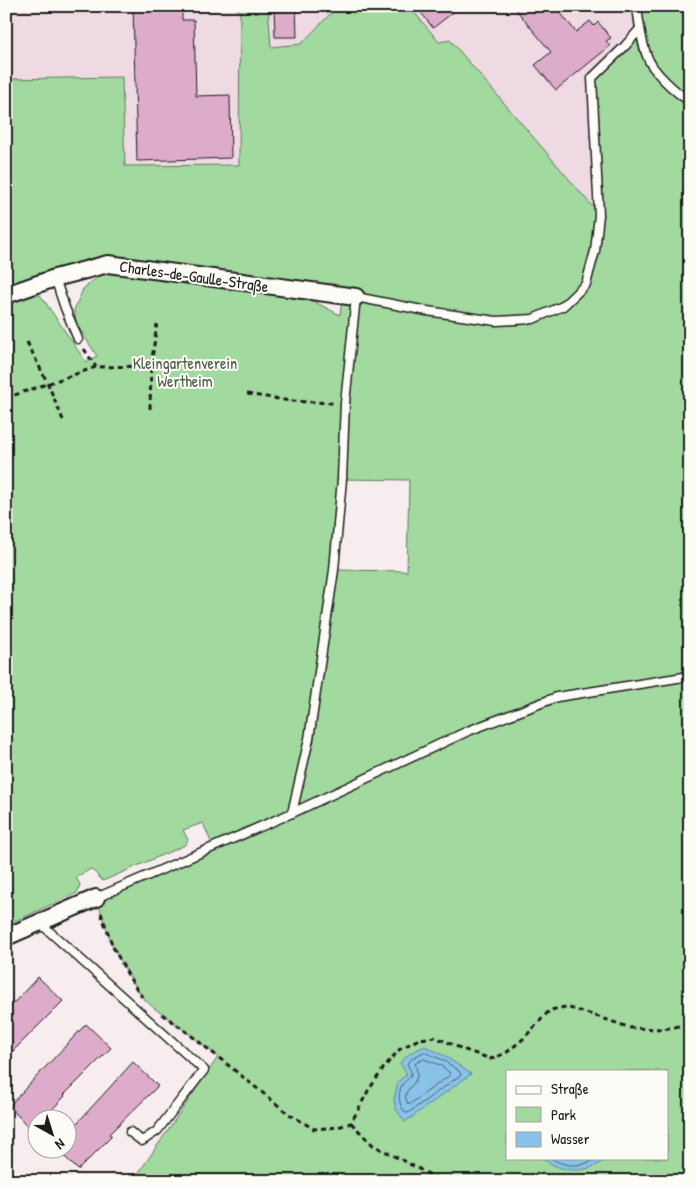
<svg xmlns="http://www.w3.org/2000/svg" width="696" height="1187" viewBox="0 0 696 1187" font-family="'Patrick Hand',sans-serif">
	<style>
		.built { fill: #efd9e3 }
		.green { fill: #a1d99e; stroke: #5e7a5d; fill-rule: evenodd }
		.water { fill: #8ac3e9; stroke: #5e8097 }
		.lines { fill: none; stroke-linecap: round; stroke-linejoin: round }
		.shore { stroke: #485f6e; stroke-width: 1 }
		.building { fill: #ddacca; stroke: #1c1c1c }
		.service-casing { stroke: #1c1c1c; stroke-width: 11 }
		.minor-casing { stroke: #1c1c1c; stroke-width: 20 }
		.path { stroke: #1c1c1c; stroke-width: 3; stroke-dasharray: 5 4; stroke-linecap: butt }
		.service { stroke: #fdfcf7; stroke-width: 8 }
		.minor { stroke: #fdfcf7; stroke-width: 16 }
		.labels { text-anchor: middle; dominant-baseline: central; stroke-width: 4; stroke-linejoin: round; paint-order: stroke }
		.street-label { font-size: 16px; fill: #1c1c1c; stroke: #fdfcf7 }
		.park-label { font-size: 16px; fill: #4b5e4a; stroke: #fdfcf7 }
	</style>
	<rect width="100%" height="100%" fill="#f7ecee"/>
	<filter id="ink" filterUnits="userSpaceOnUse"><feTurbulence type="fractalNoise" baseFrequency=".02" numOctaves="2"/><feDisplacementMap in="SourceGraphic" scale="10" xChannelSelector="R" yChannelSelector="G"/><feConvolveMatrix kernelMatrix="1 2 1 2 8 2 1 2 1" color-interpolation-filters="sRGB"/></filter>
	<g filter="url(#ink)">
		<g class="built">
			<path d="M 6,6 L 230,6 L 240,10 L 239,165 L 125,166 L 122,77 L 6,79 Z"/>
			<path d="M 268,6 L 338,6 L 301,44 L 271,47 Z"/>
			<path d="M 409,6 L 637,6 L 640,29 L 599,215 L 450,40 L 439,42 Z"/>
		</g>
		<path class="green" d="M 230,6 L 268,6 L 271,47 L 301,44 L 338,6 L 409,6 L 439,42 L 450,40 L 599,214 L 592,78 L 640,29 L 637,6 L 690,6 L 690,1181 L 133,1181 L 218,1057 L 188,1033 L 154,1008 L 143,998 L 129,976 L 113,947 L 96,898 L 213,847 L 203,823 L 183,830 L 188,840 L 185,845 L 103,881 L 91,869 L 76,877 L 80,885 L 77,893 L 6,925 L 6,302 L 32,293 L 41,296 L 86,362 L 97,356 L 77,325 L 74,310 L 83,289 L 101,274 L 117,270 L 313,301 L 340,315 L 342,296 L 108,264 L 6,295 L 6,79 L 122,77 L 125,166 L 239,165 L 240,11 ZM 342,479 L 409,480 L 407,571 L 334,570 ZM 507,1071 L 667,1071 L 667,1158 L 507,1158 Z"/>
		<g class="water">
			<path d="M 425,1046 L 445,1056 L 471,1074 L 405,1122 L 396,1109 L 394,1099 L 398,1082 L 407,1074 L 400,1063 L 410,1053 Z"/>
			<path d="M 542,1158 L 607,1158 C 588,1175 561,1173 542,1158 Z"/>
		</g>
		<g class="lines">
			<g class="shore">
				<path d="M 424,1052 L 443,1060 L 460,1072 L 461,1075 L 408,1113 L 406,1113 C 399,1106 397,1095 402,1085 C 405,1081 409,1078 411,1075 L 411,1071 L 407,1064 L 413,1058 Z"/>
				<path d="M 424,1059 L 440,1065 L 449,1072 L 450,1075 L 410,1104 L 408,1104 C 400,1090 415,1087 417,1076 C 418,1072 416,1068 415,1064 Z"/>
				<path d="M 551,1158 C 565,1168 584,1167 598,1158"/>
			</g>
		</g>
		<g class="building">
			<path d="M 133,6 L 182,6 L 182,20 L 194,20 L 196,96 L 230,95 L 231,158 L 137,161 Z"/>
			<path d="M 274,6 L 296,6 L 297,37 L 275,37 Z"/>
			<path d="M 416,6 L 461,6 L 433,28 Z"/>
			<path d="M 513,6 L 555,6 L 576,32 L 590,21 L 594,26 L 598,22 L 611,38 L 606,41 L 610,46 L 556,90 L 535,65 L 551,52 Z"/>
			<path d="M 38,977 L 63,1001 L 6,1058 L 6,1011 Z"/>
			<path d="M 86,1024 L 111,1048 L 64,1095 L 65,1096 L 42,1120 L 38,1120 L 38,1124 L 31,1130 L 9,1106 Z"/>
			<path d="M 133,1062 L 158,1086 L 109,1134 L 112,1136 L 78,1170 L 58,1150 L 68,1150 L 68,1133 Z"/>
		</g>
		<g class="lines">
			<defs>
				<g id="service">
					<path d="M 637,6 C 639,23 641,41 647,56 C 652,71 676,93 690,101"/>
					<path d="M 55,278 L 65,308 L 78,339"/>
					<path d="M 292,813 L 309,739 L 334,570 L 342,479 L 345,403 L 356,297 L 427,311 L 496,321 L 533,319 L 563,306 L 586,284 L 595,251 L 599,215 L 592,78 L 625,46 L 640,29"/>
					<path d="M 96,898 L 292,813 L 468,731 L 557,697 L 690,676"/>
					<path d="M 40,923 L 204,1070 L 157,1131 L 142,1141 L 130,1132"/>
				</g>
				<g id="minor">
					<path d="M 6,295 L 55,278 L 108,264 L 356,297"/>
					<path d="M 6,937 L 96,898"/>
				</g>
			</defs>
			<use href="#service" class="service-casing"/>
			<use href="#minor" class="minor-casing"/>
			<g class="path">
				<path d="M 27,342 L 48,384 L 63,420"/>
				<path d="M 84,349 L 96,367"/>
				<path d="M 247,394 L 291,401 L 334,403"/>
				<path d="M 6,398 L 96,367 L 151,366"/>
				<path d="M 150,409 L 151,366 L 157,324"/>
				<path d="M 101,913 L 113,947 L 129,977 L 142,997"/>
				<path d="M 162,1014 L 188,1033 L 289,1114 L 314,1129 L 338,1127 L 351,1123 L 368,1091 L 385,1066 L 400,1049 L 419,1039 L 435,1037 L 465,1050 L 491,1059 L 506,1053 L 523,1039 L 550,1010 L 566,1007 L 596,1016 L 631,1028 L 663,1029 L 690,1024"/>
				<path d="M 351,1123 L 373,1145 L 442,1181"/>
			</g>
			<use href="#service" class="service"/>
			<use href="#minor" class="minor"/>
		</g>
	</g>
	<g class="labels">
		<g class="street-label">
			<text transform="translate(194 276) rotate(8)">Charles-de-Gaulle-Straße</text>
		</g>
		<g class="park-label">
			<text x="185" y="363">Kleingartenverein<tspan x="185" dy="18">Wertheim</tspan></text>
		</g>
	</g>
	<rect width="696" height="1187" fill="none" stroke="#fdfcf7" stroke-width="25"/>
	<rect x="12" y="12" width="671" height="1162" fill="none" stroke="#1c1c1c" stroke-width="2" filter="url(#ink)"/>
	<rect x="506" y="1070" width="162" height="90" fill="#fdfcf7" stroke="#a3a29f"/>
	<rect x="516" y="1086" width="25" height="8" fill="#fdfcf7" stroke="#a3a29f"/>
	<text x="551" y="1094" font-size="15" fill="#1c1c1c">Straße</text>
	<rect x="516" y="1107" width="25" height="15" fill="#a1d99e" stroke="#a3a29f"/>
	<text x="551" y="1120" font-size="15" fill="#1c1c1c">Park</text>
	<rect x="516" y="1132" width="25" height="15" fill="#8ac3e9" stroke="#a3a29f"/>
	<text x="551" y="1144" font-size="15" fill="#1c1c1c">Wasser</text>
	<g transform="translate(52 1134) rotate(141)"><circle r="24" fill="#fdfcf7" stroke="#a3a29f"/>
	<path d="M0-4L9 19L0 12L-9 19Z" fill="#1c1c1c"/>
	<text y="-8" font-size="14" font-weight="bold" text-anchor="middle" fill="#1c1c1c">N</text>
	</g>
</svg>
